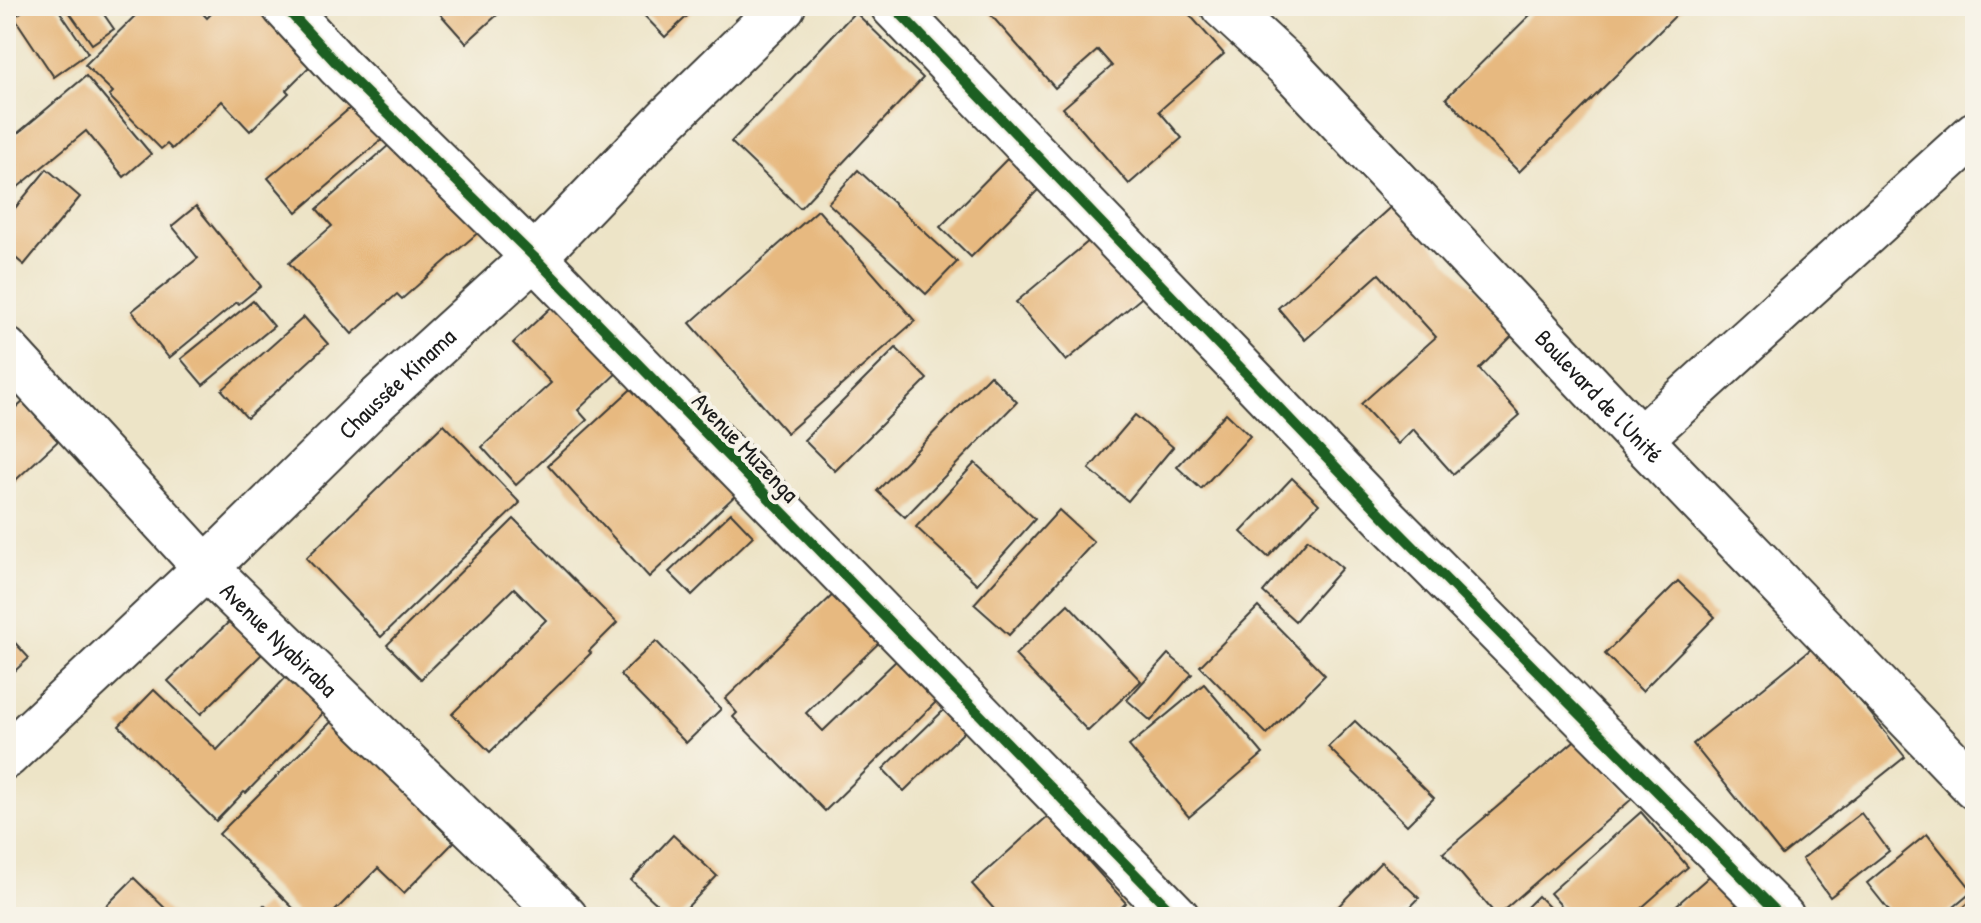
<svg xmlns="http://www.w3.org/2000/svg" width="1981" height="923" viewBox="0 0 1981 923" font-family="'Patrick Hand',sans-serif">
	<style>
		.building { fill: #e7b980 }
		.lines { fill: none; stroke-linecap: round; stroke-linejoin: round }
		.minor-casing { stroke: #3b3a36; stroke-width: 48 }
		.minor { stroke: #fff; stroke-width: 44 }
		.cycleway-casing { stroke: #f7f3e8; stroke-width: 15 }
		.cycleway { stroke: #1b5e20; stroke-width: 10 }
		.labels { text-anchor: middle; dominant-baseline: central; stroke-width: 8; stroke-linejoin: round; paint-order: stroke }
		.street-label { font-size: 24px; fill: #1c1c1c; stroke: #f7f3e8 }
	</style>
	<rect width="100%" height="100%" fill="#f7f3e8"/>
	<filter id="ink" filterUnits="userSpaceOnUse"><feTurbulence type="fractalNoise" baseFrequency=".0125" numOctaves="2"/><feDisplacementMap in="SourceGraphic" scale="16" xChannelSelector="R" yChannelSelector="G"/><feConvolveMatrix kernelMatrix="1 2 1 2 8 2 1 2 1" color-interpolation-filters="sRGB"/></filter>
	<filter id="wash" filterUnits="userSpaceOnUse"><feTurbulence type="fractalNoise" baseFrequency=".006" numOctaves="4" result="noise"/><feDisplacementMap in="SourceGraphic" scale="32" xChannelSelector="R" yChannelSelector="G"/><feGaussianBlur stdDeviation="1.8" result="paint"/><feColorMatrix in="noise" values="0 0 0 0 0 0 0 0 0 0 0 0 0 0 0 0 0 1.4 0 .05"/><feComposite in="paint" operator="in"/></filter>
	<g filter="url(#wash)">
		<rect width="100%" height="100%" fill="#ede4c7"/>
		<g id="blocks">
			<g class="building">
				<path d="M 30,6 L 56,6 L 88,53 L 54,77 L 14,17 Z"/>
				<path d="M 65,6 L 98,6 L 114,29 L 92,44 Z"/>
				<path d="M 145,6 L 196,6 L 207,18 L 219,6 L 272,6 L 320,56 L 286,90 L 289,93 L 250,131 L 222,101 L 172,149 L 167,144 L 161,149 L 109,96 L 113,92 L 85,65 Z"/>
				<path d="M 433,6 L 507,6 L 466,43 Z"/>
				<path d="M 635,6 L 698,6 L 665,37 Z"/>
				<path d="M 983,6 L 1182,6 L 1224,54 L 1159,111 L 1182,138 L 1129,184 L 1063,108 L 1112,66 L 1098,50 L 1055,88 Z"/>
				<path d="M 1539,6 L 1685,6 L 1519,172 L 1446,98 Z"/>
				<path d="M 855,12 L 923,78 L 800,208 L 731,142 Z"/>
				<path d="M 86,76 L 151,154 L 124,177 L 86,131 L 6,197 L 6,143 Z"/>
				<path d="M 363,97 L 392,131 L 297,212 L 268,178 Z"/>
				<path d="M 399,136 L 489,223 L 402,299 L 397,294 L 352,334 L 289,263 L 332,226 L 317,209 Z"/>
				<path d="M 1014,152 L 1045,183 L 971,257 L 940,227 Z"/>
				<path d="M 47,169 L 80,197 L 24,265 L 6,250 L 6,219 Z"/>
				<path d="M 858,170 L 957,262 L 926,294 L 828,203 Z"/>
				<path d="M 1394,204 L 1515,333 L 1479,369 L 1520,415 L 1453,474 L 1413,429 L 1398,444 L 1361,404 L 1436,337 L 1379,274 L 1305,340 L 1278,308 Z"/>
				<path d="M 196,206 L 261,286 L 239,304 L 237,302 L 169,358 L 132,311 L 198,258 L 172,226 Z"/>
				<path d="M 818,210 L 915,321 L 787,433 L 690,323 Z"/>
				<path d="M 1102,230 L 1152,289 L 1066,361 L 1016,302 Z"/>
				<path d="M 559,300 L 622,368 L 578,410 L 587,420 L 516,485 L 482,447 L 551,383 L 513,343 Z"/>
				<path d="M 253,301 L 274,326 L 203,385 L 181,359 Z"/>
				<path d="M 304,317 L 328,344 L 247,418 L 222,390 Z"/>
				<path d="M 896,348 L 927,379 L 835,471 L 804,440 Z"/>
				<path d="M 990,375 L 1017,402 L 905,517 L 877,491 Z"/>
				<path d="M 640,381 L 740,491 L 649,577 L 548,465 Z"/>
				<path d="M 23,402 L 58,441 L 6,489 L 6,417 Z"/>
				<path d="M 1226,413 L 1250,436 L 1201,489 L 1177,467 Z"/>
				<path d="M 1135,415 L 1173,447 L 1128,501 L 1089,469 Z"/>
				<path d="M 444,424 L 520,503 L 381,637 L 306,558 Z"/>
				<path d="M 975,463 L 1035,519 L 977,584 L 916,527 Z"/>
				<path d="M 1292,478 L 1319,504 L 1268,557 L 1241,532 Z"/>
				<path d="M 1059,510 L 1094,542 L 1009,635 L 974,604 Z"/>
				<path d="M 731,513 L 753,536 L 692,595 L 669,572 Z"/>
				<path d="M 514,519 L 617,623 L 589,651 L 591,653 L 490,752 L 452,714 L 546,620 L 514,588 L 421,679 L 387,645 Z"/>
				<path d="M 1308,539 L 1342,568 L 1295,621 L 1263,592 Z"/>
				<path d="M 1678,581 L 1715,617 L 1642,691 L 1605,654 Z"/>
				<path d="M 839,589 L 885,637 L 806,713 L 823,731 L 898,659 L 938,700 L 825,811 L 733,717 L 737,713 L 725,699 Z"/>
				<path d="M 1068,604 L 1141,681 L 1088,731 L 1015,655 Z"/>
				<path d="M 1258,607 L 1325,675 L 1267,734 L 1200,666 Z"/>
				<path d="M 232,619 L 264,652 L 201,714 L 168,681 Z"/>
				<path d="M 6,633 L 29,658 L 6,679 Z"/>
				<path d="M 656,641 L 721,709 L 686,743 L 620,675 Z"/>
				<path d="M 1816,645 L 1905,757 L 1782,855 L 1693,744 Z"/>
				<path d="M 1168,654 L 1192,674 L 1151,721 L 1127,700 Z"/>
				<path d="M 291,672 L 328,708 L 246,793 L 244,792 L 216,821 L 119,726 L 154,690 L 217,750 Z"/>
				<path d="M 1204,684 L 1263,754 L 1189,817 L 1129,746 Z"/>
				<path d="M 944,710 L 965,731 L 904,791 L 883,769 Z"/>
				<path d="M 338,715 L 434,811 L 429,817 L 454,842 L 404,893 L 378,868 L 329,917 L 302,917 L 219,834 Z"/>
				<path d="M 1355,721 L 1434,798 L 1407,825 L 1328,747 Z"/>
				<path d="M 1580,736 L 1633,798 L 1497,916 L 1443,853 Z"/>
				<path d="M 1641,812 L 1688,867 L 1631,917 L 1571,917 L 1550,893 Z"/>
				<path d="M 1861,813 L 1889,851 L 1830,897 L 1802,859 Z"/>
				<path d="M 1048,816 L 1126,903 L 1111,917 L 1001,917 L 972,884 Z"/>
				<path d="M 1927,834 L 1973,891 L 1942,917 L 1894,917 L 1867,883 Z"/>
				<path d="M 673,835 L 717,876 L 678,917 L 671,917 L 631,880 Z"/>
				<path d="M 1381,862 L 1419,898 L 1401,917 L 1328,917 Z"/>
				<path d="M 1713,873 L 1739,902 L 1722,917 L 1663,917 Z"/>
				<path d="M 134,878 L 174,917 L 95,917 Z"/>
				<path d="M 1538,896 L 1559,917 L 1517,917 Z"/>
				<path d="M 1975,897 L 1975,917 L 1953,917 Z"/>
				<path d="M 264,905 L 277,917 L 252,917 Z"/>
			</g>
		</g>
	</g>
	<g filter="url(#ink)">
		<use href="#blocks" fill-opacity="0" stroke="#3b3a36" stroke-width="2"/>
		<g class="lines">
			<defs>
				<g id="minor">
					<path d="M 284,6 L 338,65 L 534,257 L 1177,917"/>
					<path d="M 893,6 L 1386,519 L 1782,917"/>
					<path id="s1" d="M 1223,6 L 1290,68 L 1640,439 L 1975,787"/>
					<path id="s2" d="M 6,350 L 206,568 L 565,917"/>
					<path d="M 1640,439 L 1975,134"/>
					<path id="s3" d="M 6,756 L 206,568 L 377,400 L 534,257 L 667,119 L 783,6"/>
				</g>
			</defs>
			<use href="#minor" class="minor-casing"/>
			<use href="#minor" class="minor"/>
			<defs>
				<g id="cycleway">
					<path d="M 284,6 L 338,65 L 534,257 L 1177,917"/>
					<path d="M 893,6 L 1386,519 L 1782,917"/>
				</g>
			</defs>
			<use href="#cycleway" class="cycleway-casing"/>
			<use href="#cycleway" class="cycleway"/>
		</g>
	</g>
	<g class="labels">
		<g class="street-label">
			<text stroke="none"><textPath href="#s3" startOffset="540">Chaussée Kinama</textPath></text>
			<text stroke="none"><textPath href="#s1" startOffset="542">Boulevard de l'Unité</textPath></text>
			<text transform="translate(746 447) rotate(46)">Avenue Muzenga</text>
			<text stroke="none"><textPath href="#s2" startOffset="398">Avenue Nyabiraba</textPath></text>
		</g>
	</g>
	<rect width="1981" height="923" fill="none" stroke="#f7f3e8" stroke-width="32"/>
</svg>
